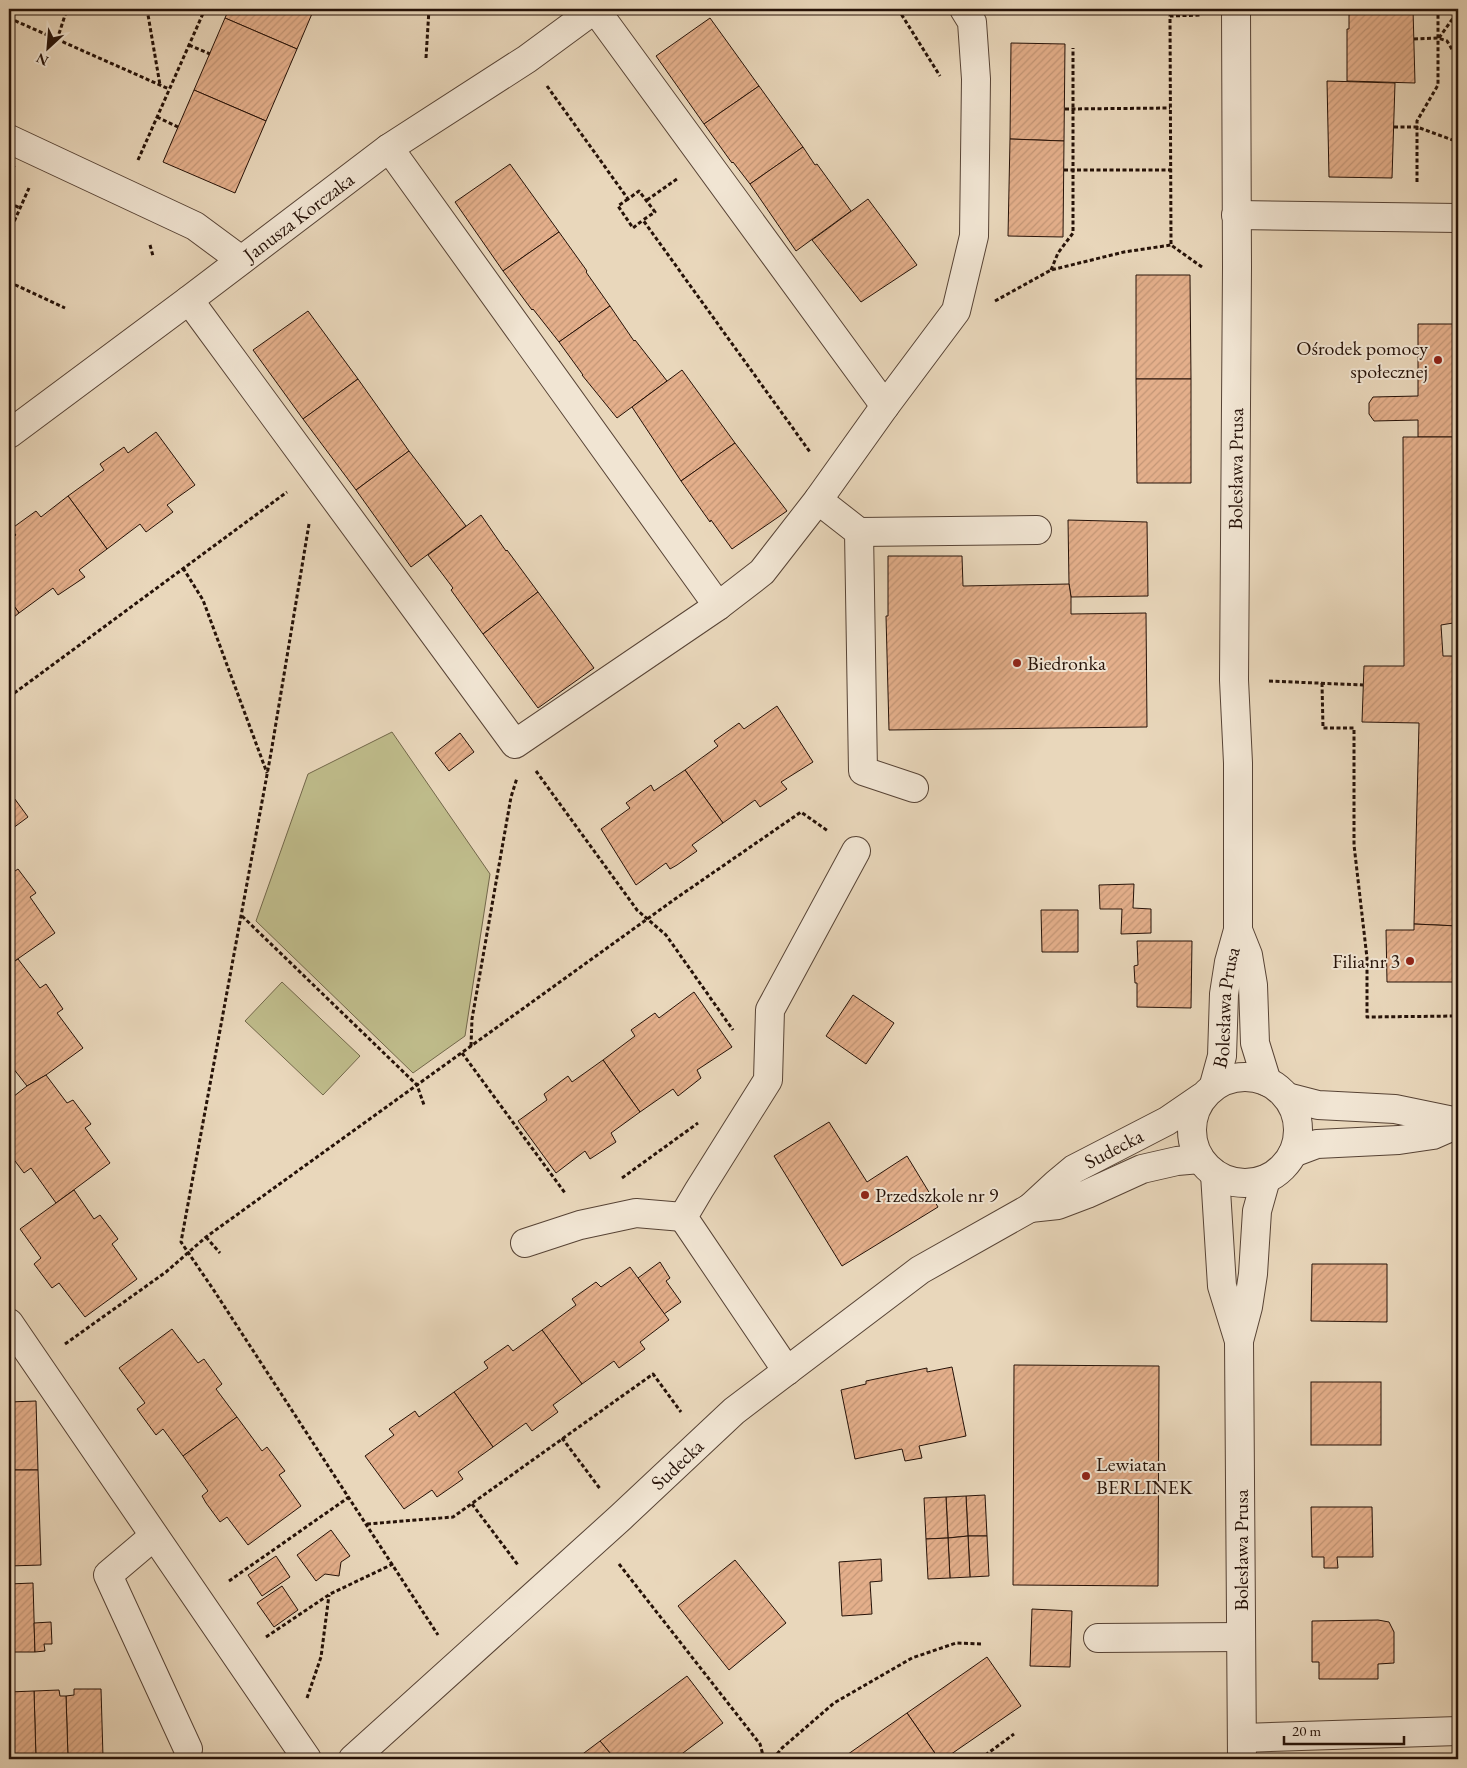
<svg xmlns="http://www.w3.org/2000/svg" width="1467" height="1768" viewBox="0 0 1467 1768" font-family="'EB Garamond',serif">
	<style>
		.green { fill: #bfbc8b; stroke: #72674a }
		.building { fill: url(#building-hatch); stroke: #261208 }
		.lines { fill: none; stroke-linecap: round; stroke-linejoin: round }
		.minor-casing { stroke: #574335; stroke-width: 30 }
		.path { stroke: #261208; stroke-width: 3; stroke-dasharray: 4 2.5; stroke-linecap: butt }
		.minor { stroke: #f1e5d3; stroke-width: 28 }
		.poi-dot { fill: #8f2418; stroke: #f1e5d3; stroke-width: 2 }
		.labels { text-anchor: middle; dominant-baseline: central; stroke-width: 4; stroke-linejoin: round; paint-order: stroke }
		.street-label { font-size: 20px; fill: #261208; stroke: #f1e5d3 }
		.poi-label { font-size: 20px; fill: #261208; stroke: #f1e5d3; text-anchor: start }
	</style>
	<defs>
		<pattern id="building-hatch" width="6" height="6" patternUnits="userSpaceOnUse" patternTransform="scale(1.25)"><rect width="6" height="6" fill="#e4af8b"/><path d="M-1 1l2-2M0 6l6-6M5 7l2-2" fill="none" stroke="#c39676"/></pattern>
	</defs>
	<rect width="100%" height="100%" fill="#e9d7bb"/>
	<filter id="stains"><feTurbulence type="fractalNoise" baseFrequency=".004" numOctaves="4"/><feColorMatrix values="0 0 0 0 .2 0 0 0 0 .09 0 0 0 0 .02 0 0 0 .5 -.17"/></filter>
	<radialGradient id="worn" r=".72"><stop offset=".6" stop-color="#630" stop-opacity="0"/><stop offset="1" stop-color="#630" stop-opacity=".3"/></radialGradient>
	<g class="green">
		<path d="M 392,732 L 490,874 L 465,1036 L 413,1073 L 256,921 L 308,774 Z"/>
		<path d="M 282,982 L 360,1056 L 323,1095 L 245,1021 Z"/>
	</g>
	<g class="building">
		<path d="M 229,9 L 314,9 L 297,49 L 225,18 Z"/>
		<path d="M 1349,9 L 1413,9 L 1415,83 L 1347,81 L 1347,29 L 1349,29 Z"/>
		<path d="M 225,18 L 297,49 L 266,121 L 194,90 Z"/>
		<path d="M 710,18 L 759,86 L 704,124 L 656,56 Z"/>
		<path d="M 1011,43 L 1065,44 L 1064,141 L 1010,139 Z"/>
		<path d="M 1327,81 L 1395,83 L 1392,178 L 1329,177 Z"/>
		<path d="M 759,86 L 803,147 L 750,184 L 733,162 L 732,163 L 704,124 Z"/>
		<path d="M 194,90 L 266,121 L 235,193 L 163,162 Z"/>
		<path d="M 1010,139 L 1064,141 L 1063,237 L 1008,236 Z"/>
		<path d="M 803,147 L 815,165 L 817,164 L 851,211 L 796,251 L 750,184 Z"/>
		<path d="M 9,163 L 15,166 L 9,180 Z"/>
		<path d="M 510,164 L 559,232 L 503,271 L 455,202 Z"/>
		<path d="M 868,199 L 917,265 L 861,302 L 812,240 Z"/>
		<path d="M 559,232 L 587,271 L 586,272 L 610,306 L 559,342 L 533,309 L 532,310 L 503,271 Z"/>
		<path d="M 1136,275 L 1190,275 L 1191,379 L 1136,379 Z"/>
		<path d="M 610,306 L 634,341 L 635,340 L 667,381 L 617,418 L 582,375 L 583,375 L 559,342 Z"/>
		<path d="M 308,311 L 358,379 L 303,419 L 253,350 Z"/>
		<path d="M 1418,324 L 1458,324 L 1458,437 L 1418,437 L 1418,420 L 1374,421 L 1369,414 L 1369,403 L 1373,397 L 1418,396 Z"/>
		<path d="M 682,370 L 735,443 L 681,481 L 632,407 Z"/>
		<path d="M 358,379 L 409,451 L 356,490 L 303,419 Z"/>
		<path d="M 1136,379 L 1191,379 L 1191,483 L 1137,483 Z"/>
		<path d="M 156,432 L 195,485 L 167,505 L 173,512 L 146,532 L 140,524 L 107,549 L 68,496 L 104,470 L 100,464 L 124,447 L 128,453 Z"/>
		<path d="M 1403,437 L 1458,437 L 1453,623 L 1441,625 L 1443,656 L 1458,656 L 1458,926 L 1414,924 L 1419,723 L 1362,722 L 1364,666 L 1404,666 Z"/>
		<path d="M 735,443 L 787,511 L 732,549 L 711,520 L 710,522 L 681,481 Z"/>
		<path d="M 409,451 L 466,526 L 411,567 L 356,490 Z"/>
		<path d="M 68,496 L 107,549 L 79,570 L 85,577 L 58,595 L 53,588 L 19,613 L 9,599 L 9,540 L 16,535 L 11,529 L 36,511 L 41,517 Z"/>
		<path d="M 481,515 L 506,551 L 507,550 L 538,592 L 483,634 L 451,590 L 453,588 L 428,555 Z"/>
		<path d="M 1068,520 L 1147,522 L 1148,596 L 1071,597 L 1069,584 Z"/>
		<path d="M 888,556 L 962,556 L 963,586 L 1069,584 L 1071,597 L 1071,614 L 1146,613 L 1147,727 L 889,730 L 886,616 L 888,616 Z"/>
		<path d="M 538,592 L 594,668 L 538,708 L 483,634 Z"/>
		<path d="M 9,599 L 19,613 L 9,621 Z"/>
		<path d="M 777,706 L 813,762 L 781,782 L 787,789 L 760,807 L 755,800 L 723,823 L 685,770 L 718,746 L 714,741 L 739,723 L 744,729 Z"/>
		<path d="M 460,733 L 474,752 L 449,771 L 435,753 Z"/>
		<path d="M 685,770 L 723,823 L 692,845 L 697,851 L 677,865 L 670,869 L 666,863 L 636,885 L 601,829 L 630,808 L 626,803 L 651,785 L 654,791 Z"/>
		<path d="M 9,791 L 28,817 L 9,831 Z"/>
		<path d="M 9,869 L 12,873 L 18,869 L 36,893 L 30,897 L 55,933 L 9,965 Z"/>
		<path d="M 1134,884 L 1133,908 L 1151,909 L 1151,933 L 1121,934 L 1122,909 L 1100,909 L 1099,885 Z"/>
		<path d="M 1041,910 L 1078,910 L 1078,952 L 1042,952 Z"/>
		<path d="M 1414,924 L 1458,926 L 1458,982 L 1387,982 L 1386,930 L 1414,930 Z"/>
		<path d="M 1137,941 L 1192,941 L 1191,1008 L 1137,1007 L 1137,983 L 1135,983 L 1134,966 L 1138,965 Z"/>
		<path d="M 18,959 L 40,988 L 46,984 L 63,1009 L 57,1013 L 83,1048 L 46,1075 L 27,1086 L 9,1063 L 9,965 Z"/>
		<path d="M 694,992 L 732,1047 L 697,1070 L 701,1078 L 678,1096 L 673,1089 L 640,1112 L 603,1060 L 635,1036 L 631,1030 L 655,1013 L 659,1018 Z"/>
		<path d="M 853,995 L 894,1023 L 866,1064 L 826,1036 Z"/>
		<path d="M 603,1060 L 640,1112 L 611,1133 L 616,1142 L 590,1159 L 585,1151 L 556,1173 L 518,1121 L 547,1100 L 544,1094 L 568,1076 L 572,1082 Z"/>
		<path d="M 46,1075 L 67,1103 L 73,1100 L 91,1124 L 85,1128 L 110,1163 L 56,1203 L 31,1168 L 24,1173 L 9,1153 L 9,1146 L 13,1142 L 9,1137 L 9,1100 L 27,1086 Z"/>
		<path d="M 829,1122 L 867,1182 L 907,1156 L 938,1207 L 842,1266 L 774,1156 Z"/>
		<path d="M 74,1190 L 94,1219 L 100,1215 L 118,1239 L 112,1244 L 137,1279 L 85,1317 L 59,1283 L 52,1288 L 34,1264 L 41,1258 L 20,1229 Z"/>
		<path d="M 660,1262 L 670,1278 L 666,1281 L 681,1302 L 664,1314 L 638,1278 Z"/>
		<path d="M 1312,1264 L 1387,1264 L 1387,1322 L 1311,1321 Z"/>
		<path d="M 630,1267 L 669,1320 L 640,1342 L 645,1349 L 619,1368 L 614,1361 L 582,1384 L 542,1330 L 576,1305 L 572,1299 L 596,1282 L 601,1287 Z"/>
		<path d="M 172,1329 L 198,1363 L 204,1359 L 222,1384 L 216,1389 L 237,1417 L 183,1456 L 163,1429 L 156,1435 L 142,1416 L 137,1409 L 145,1403 L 119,1368 Z"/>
		<path d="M 542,1330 L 582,1384 L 553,1405 L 558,1412 L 532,1431 L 526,1423 L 493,1447 L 454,1392 L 488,1368 L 484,1362 L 508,1345 L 513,1351 Z"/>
		<path d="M 1014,1365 L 1159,1366 L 1158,1586 L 1013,1585 Z"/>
		<path d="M 952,1367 L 966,1436 L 919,1446 L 922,1458 L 905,1461 L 902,1449 L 855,1459 L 841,1390 L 866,1384 L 866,1381 L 927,1368 L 927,1372 Z"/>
		<rect x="1311" y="1382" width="70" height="63"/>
		<path d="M 454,1392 L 493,1447 L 458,1472 L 463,1479 L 437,1497 L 432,1490 L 404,1509 L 365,1456 L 394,1435 L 389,1429 L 415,1411 L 419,1417 Z"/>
		<path d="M 36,1401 L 38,1470 L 9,1470 L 9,1402 Z"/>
		<path d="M 237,1417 L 262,1451 L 267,1447 L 285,1471 L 279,1475 L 301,1506 L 248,1545 L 227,1517 L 220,1522 L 206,1503 L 202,1496 L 208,1491 L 183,1456 Z"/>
		<path d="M 9,1470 L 38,1470 L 41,1565 L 9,1566 Z"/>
		<path d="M 985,1495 L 987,1536 L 968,1536 L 966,1496 Z"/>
		<path d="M 966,1496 L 968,1536 L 948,1538 L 946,1497 Z"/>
		<path d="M 946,1497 L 948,1538 L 926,1539 L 924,1498 Z"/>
		<path d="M 1311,1507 L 1372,1507 L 1373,1557 L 1337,1557 L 1338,1568 L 1324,1568 L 1324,1557 L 1312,1557 Z"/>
		<path d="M 331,1530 L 350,1556 L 341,1562 L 339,1576 L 325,1574 L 316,1581 L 297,1555 Z"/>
		<path d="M 968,1536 L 987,1536 L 989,1576 L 970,1577 Z"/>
		<path d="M 968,1536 L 970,1577 L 950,1578 L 948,1538 Z"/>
		<path d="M 948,1538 L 950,1578 L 928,1579 L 926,1539 Z"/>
		<path d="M 276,1556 L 290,1577 L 262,1596 L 248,1575 Z"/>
		<path d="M 881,1559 L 882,1581 L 870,1582 L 872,1614 L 842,1616 L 839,1562 Z"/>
		<path d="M 735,1560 L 786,1623 L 729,1670 L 678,1606 Z"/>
		<path d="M 33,1583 L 35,1652 L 9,1652 L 9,1584 Z"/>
		<path d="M 282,1586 L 298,1610 L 274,1627 L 257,1603 Z"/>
		<path d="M 1032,1609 L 1072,1611 L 1070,1667 L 1030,1666 Z"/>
		<path d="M 1378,1620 L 1389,1622 L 1394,1632 L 1394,1663 L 1378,1664 L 1378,1679 L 1319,1679 L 1319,1662 L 1312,1662 L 1312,1621 Z"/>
		<path d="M 51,1622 L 52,1644 L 44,1644 L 45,1651 L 35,1652 L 34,1623 Z"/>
		<path d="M 987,1657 L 1021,1706 L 944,1759 L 939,1759 L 907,1713 Z"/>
		<path d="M 687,1676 L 723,1723 L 675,1759 L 615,1759 L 600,1741 Z"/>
		<path d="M 74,1689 L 101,1689 L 103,1757 L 68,1758 L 66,1696 L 74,1695 Z"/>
		<path d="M 59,1690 L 60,1696 L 66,1696 L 68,1758 L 36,1759 L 34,1691 Z"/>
		<path d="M 34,1691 L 36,1759 L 9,1759 L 9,1692 Z"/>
		<path d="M 907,1713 L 939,1759 L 841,1759 Z"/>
		<path d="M 600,1741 L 615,1759 L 576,1759 Z"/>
	</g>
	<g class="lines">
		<defs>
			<g id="minor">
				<path d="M 595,9 L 885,406"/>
				<path d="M 9,139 L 195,226 L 241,260"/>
				<path d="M 389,148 L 718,606"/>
				<path d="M 1236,215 L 1458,218"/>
				<path d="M 189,300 L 515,744 L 718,606 L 762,572 L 818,500 L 885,406 L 956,311 L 974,236 L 976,79 L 972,22 L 964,9"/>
				<path id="s1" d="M 9,434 L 189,300 L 389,148 L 527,59 L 595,9"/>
				<path d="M 818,500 L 859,532 L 863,771 L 914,788"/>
				<path d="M 859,532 L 1037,530"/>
				<path d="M 1238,930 L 1248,955 L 1253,985 L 1255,1043 L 1267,1082"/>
				<circle cx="1245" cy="1130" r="53"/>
				<path id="s2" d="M 1214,1085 L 1222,1056 L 1224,994 L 1229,962 L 1238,930 L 1238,763 L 1234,680 L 1237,267 L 1236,9"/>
				<path d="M 1287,1097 L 1318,1105 L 1395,1109 L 1458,1122"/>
				<path d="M 1293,1153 L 1317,1144 L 1399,1140 L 1433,1135 L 1458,1124"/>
				<path d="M 1215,1174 L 1222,1286 L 1239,1341"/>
				<path d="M 1030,1208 L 1058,1205 L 1087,1194 L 1142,1169 L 1177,1161 L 1200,1159"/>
				<path d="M 525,1243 L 580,1225 L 636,1213 L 683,1217"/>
				<path d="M 9,1323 L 307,1759"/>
				<path d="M 787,1371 L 683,1217 L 699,1190 L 768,1080 L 770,1010 L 856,851"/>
				<path d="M 154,1536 L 108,1575 L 188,1749"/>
				<path d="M 1098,1638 L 1241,1637"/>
				<path d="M 1242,1738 L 1458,1731"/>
				<path id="s3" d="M 353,1759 L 621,1517 L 734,1411 L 920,1270 L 1030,1208 L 1056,1184 L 1074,1169 L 1167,1121 L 1202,1097"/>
				<path d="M 1242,1759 L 1239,1341 L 1248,1307 L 1253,1274 L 1257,1211 L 1266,1179"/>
			</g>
		</defs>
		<use href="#minor" class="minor-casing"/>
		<g class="path">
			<path d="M 147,9 L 160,85"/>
			<path d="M 898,9 L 940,76"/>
			<path d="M 9,18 L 169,89"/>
			<path d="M 1439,38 L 1458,11"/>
			<path d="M 1414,39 L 1438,38 L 1447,41 L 1458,59"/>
			<path d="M 57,40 L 67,9"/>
			<path d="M 189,45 L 210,54"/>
			<path d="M 426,58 L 429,9"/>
			<path d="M 547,86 L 628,199 L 639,191 L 655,212 L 643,220 L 810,452"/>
			<path d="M 1065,109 L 1170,108"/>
			<path d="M 157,117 L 178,127"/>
			<path d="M 1394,127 L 1417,127 L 1458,142"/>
			<path d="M 138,160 L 205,9"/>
			<path d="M 1064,170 L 1171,170"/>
			<path d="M 1417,182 L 1417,121 L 1438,85 L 1438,9"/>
			<path d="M 628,199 L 618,206 L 633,228 L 643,220"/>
			<path d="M 647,200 L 677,179"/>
			<path d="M 9,203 L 20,208"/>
			<path d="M 9,233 L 29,188"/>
			<path d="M 150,245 L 153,256"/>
			<path d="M 1202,267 L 1171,245 L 1170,16 L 1202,15"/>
			<path d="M 1051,270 L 1058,253 L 1073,233 L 1073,48"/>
			<path d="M 9,282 L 65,308"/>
			<path d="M 995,301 L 1051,270 L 1124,252 L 1171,245"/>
			<path d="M 309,524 L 271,753 L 181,1242 L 213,1289 L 438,1635"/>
			<path d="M 183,568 L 203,600 L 267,773"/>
			<path d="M 1269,681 L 1363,685"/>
			<path d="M 1322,683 L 1323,728 L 1354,728 L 1354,845 L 1367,958 L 1367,1017 L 1458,1016"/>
			<path d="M 9,697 L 287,492"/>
			<path d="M 536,771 L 637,910 L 666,935 L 733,1030"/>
			<path d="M 242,916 L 417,1085 L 424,1105"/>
			<path d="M 471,1046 L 472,1019 L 511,797 L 517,778"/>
			<path d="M 462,1053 L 565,1193"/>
			<path d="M 622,1178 L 698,1123"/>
			<path d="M 206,1237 L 220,1253"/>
			<path d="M 65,1344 L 166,1272 L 206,1237 L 675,899 L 801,812 L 828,831"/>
			<path d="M 562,1438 L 601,1490"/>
			<path d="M 472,1504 L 518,1565"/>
			<path d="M 367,1524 L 453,1517 L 653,1374 L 681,1412"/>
			<path d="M 619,1564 L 760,1744 L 764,1759"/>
			<path d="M 229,1581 L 349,1497"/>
			<path d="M 266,1637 L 330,1594 L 393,1564"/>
			<path d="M 307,1698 L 321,1657 L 329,1595"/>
			<path d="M 773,1759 L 782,1748 L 834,1703 L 912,1658 L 956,1643 L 981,1644"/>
			<path d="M 980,1759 L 1014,1734"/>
		</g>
		<use href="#minor" class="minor"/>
	</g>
	<g class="poi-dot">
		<circle cx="1438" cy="360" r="5"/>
		<circle cx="1017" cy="663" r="5"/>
		<circle cx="1410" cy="961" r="5"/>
		<circle cx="865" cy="1195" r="5"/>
		<circle cx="1086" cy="1476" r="5"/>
	</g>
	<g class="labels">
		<g class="street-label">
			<text stroke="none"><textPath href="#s1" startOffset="362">Janusza Korczaka</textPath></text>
			<text stroke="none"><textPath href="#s2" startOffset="619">Bolesława Prusa</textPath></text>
			<text stroke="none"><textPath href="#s2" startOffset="79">Bolesława Prusa</textPath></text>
			<text stroke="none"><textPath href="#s3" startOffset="979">Sudecka</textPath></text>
			<text stroke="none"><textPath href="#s3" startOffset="438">Sudecka</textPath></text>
			<text transform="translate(1241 1550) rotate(-90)">Bolesława Prusa</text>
		</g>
		<g class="poi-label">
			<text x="1428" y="348" text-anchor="end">Ośrodek pomocy<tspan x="1428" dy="23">społecznej</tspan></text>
			<text x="1027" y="663">Biedronka</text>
			<text x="1400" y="961" text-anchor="end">Filia nr 3</text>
			<text x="875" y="1195">Przedszkole nr 9</text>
			<text x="1096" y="1464">Lewiatan<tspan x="1096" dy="23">BERLINEK</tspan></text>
		</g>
	</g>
	<rect width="1467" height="1768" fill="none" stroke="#e9d7bb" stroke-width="30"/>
	<rect x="10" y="10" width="1447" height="1748" fill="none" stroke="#261208" stroke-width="2.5"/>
	<rect x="15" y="15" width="1437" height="1738" fill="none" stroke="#261208"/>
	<g transform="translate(48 48) rotate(206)" stroke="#f1e5d3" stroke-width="4" paint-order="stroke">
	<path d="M0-4L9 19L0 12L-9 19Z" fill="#261208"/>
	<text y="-8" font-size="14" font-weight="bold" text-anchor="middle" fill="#261208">N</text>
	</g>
	<path d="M1284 1736v8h120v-8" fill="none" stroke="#261208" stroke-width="2.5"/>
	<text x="1292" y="1736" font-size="15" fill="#261208" stroke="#f1e5d3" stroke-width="4" paint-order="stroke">20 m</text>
	<rect width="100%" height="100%" filter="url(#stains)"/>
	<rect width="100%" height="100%" fill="url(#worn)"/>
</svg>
